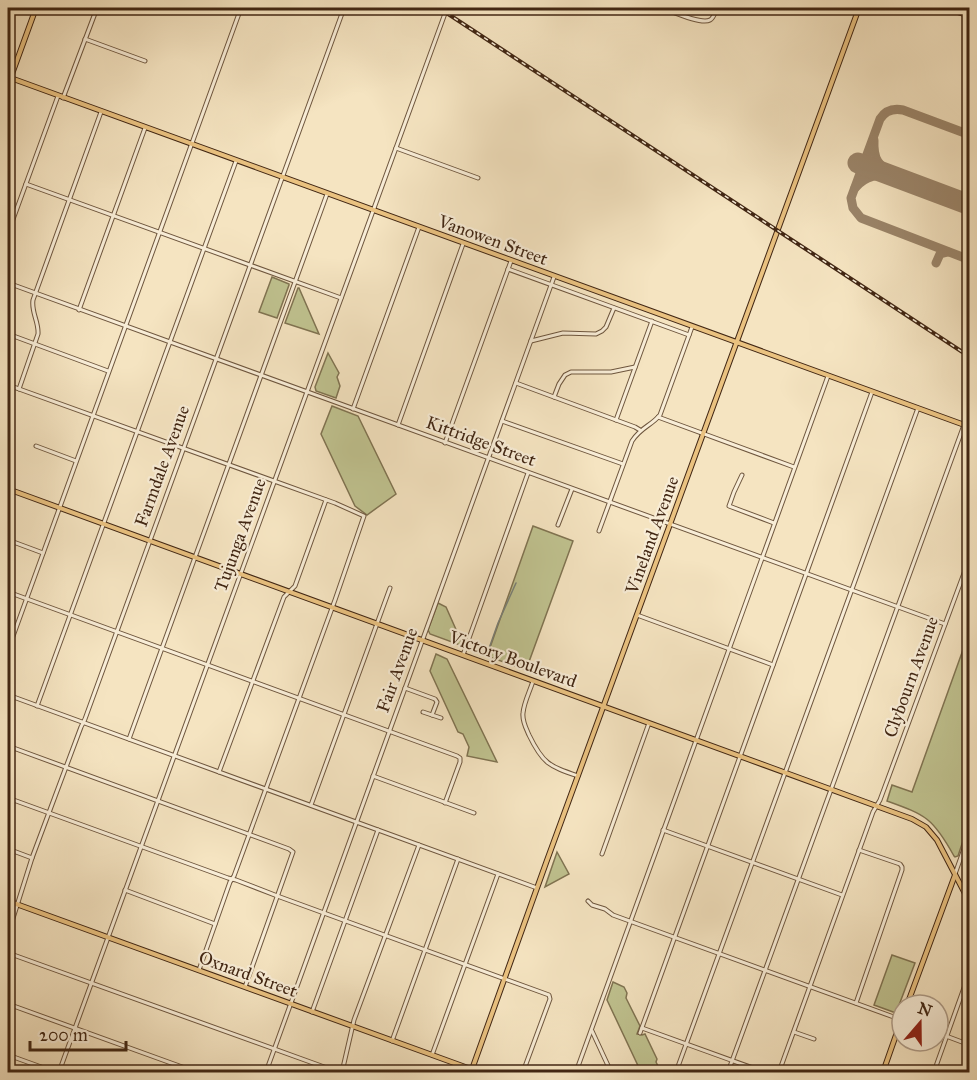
<svg xmlns="http://www.w3.org/2000/svg" width="977" height="1080" viewBox="0 0 977 1080" font-family="'IM FELL Great Primer',serif">
	<style>
		.green { fill: #c0c390; stroke: #807452; stroke-width: 1.5 }
		.lines { fill: none; stroke-linecap: round; stroke-linejoin: round }
		.stream { stroke: #798078; stroke-width: 1.5 }
		.taxiway { stroke: #9b856a; stroke-width: 9 }
		.runway { stroke: #9b856a; stroke-width: 21 }
		.minor-casing { stroke: #6e563e; stroke-width: 5 }
		.major-casing { stroke: #412613; stroke-width: 6 }
		.minor { stroke: #f8edd7; stroke-width: 3 }
		.major { stroke: #eac280; stroke-width: 4 }
		.rail-casing { stroke: #412613; stroke-width: 4 }
		.rail { stroke: #f8edd7; stroke-width: 1.5; stroke-dasharray: 4.5; stroke-linecap: butt }
		.labels { text-anchor: middle; dominant-baseline: central; stroke-width: 4.5; stroke-linejoin: round; paint-order: stroke }
		.street-label { font-size: 18px; fill: #412613; stroke: #f8edd7 }
	</style>
	<rect width="100%" height="100%" fill="#f5e4c1"/>
	<filter id="stains"><feTurbulence type="fractalNoise" baseFrequency=".00333" numOctaves="4"/><feColorMatrix values="0 0 0 0 .2 0 0 0 0 .09 0 0 0 0 .02 0 0 0 .5 -.17"/></filter>
	<radialGradient id="worn" r=".72"><stop offset=".6" stop-color="#630" stop-opacity="0"/><stop offset="1" stop-color="#630" stop-opacity=".3"/></radialGradient>
	<g class="green">
		<path d="M 272,277 L 289,284 L 289,285 L 277,318 L 259,312 Z"/>
		<path d="M 298,288 L 299,288 L 319,334 L 285,323 Z"/>
		<path d="M 328,353 L 339,373 L 337,377 L 340,386 L 336,398 L 316,391 L 315,387 Z"/>
		<path d="M 332,406 L 358,416 L 396,494 L 367,515 L 355,506 L 321,434 Z"/>
		<path d="M 533,526 L 573,541 L 526,670 L 487,656 Z"/>
		<path d="M 438,603 L 446,607 L 462,643 L 460,645 L 430,634 L 428,630 Z"/>
		<path d="M 969,633 L 969,836 L 965,835 L 958,856 L 955,857 L 954,856 C 933,818 926,815 887,801 L 892,785 L 912,792 Z"/>
		<path d="M 436,654 L 447,659 L 497,762 L 467,756 L 469,747 L 463,734 L 458,732 L 430,671 Z"/>
		<path d="M 557,852 L 569,874 L 545,887 Z"/>
		<path d="M 892,955 L 915,963 L 896,1013 L 874,1005 Z"/>
		<path d="M 613,982 L 624,987 L 627,993 L 626,998 L 640,1026 L 637,1034 L 642,1035 L 645,1034 L 657,1059 L 656,1062 L 661,1072 L 641,1072 L 607,1000 Z"/>
	</g>
	<g class="lines">
		<path class="stream" d="M 486,657 L 498,623 L 516,583"/>
		<g class="taxiway">
			<path d="M 970,135 L 903,110 C 893,108 885,111 880,119 L 851,198 L 853,208 L 861,218 L 970,260"/>
			<path d="M 874,140 C 873,161 879,165 895,177"/>
			<path d="M 855,188 C 866,175 878,174 894,176"/>
			<path d="M 936,263 L 940,254 L 948,252"/>
		</g>
		<path class="runway" d="M 858,163 L 970,205"/>
		<defs>
			<g id="minor">
				<path d="M 182,8 L 186,9"/>
				<path d="M 380,8 L 389,8"/>
				<path d="M 662,8 C 671,11 701,25 710,20 C 714,18 715,12 717,8"/>
				<path d="M 85,39 L 145,61"/>
				<path d="M 63,98 L 97,8"/>
				<path d="M 396,148 L 478,178"/>
				<path d="M 26,184 L 341,298"/>
				<path d="M 8,233 L 58,96"/>
				<path d="M 508,269 L 689,335"/>
				<path d="M 8,283 L 945,624"/>
				<path d="M 79,310 L 145,128"/>
				<path d="M 8,334 L 108,371"/>
				<path d="M 531,341 L 563,333 L 596,334 L 602,331 L 606,327 L 614,308"/>
				<path d="M 516,383 L 635,427 L 640,430"/>
				<path d="M 8,385 L 335,503 L 364,516 L 335,600 L 234,876 L 230,882 L 199,970"/>
				<path d="M 19,389 L 38,334 C 39,322 31,312 33,300 L 101,112"/>
				<path d="M 554,397 L 559,384 L 565,375 L 571,372 L 611,372 L 635,367"/>
				<path d="M 353,409 L 419,227"/>
				<path d="M 658,417 L 794,467"/>
				<path d="M 616,420 L 652,321"/>
				<path d="M 502,421 L 623,464"/>
				<path d="M 398,425 L 463,244"/>
				<path d="M 445,443 L 511,261"/>
				<path d="M 36,446 L 76,461"/>
				<path d="M 742,475 L 734,492 L 729,506 L 774,523"/>
				<path d="M 558,525 L 572,489"/>
				<path d="M 599,531 L 632,441 C 641,427 651,426 660,415 L 692,327"/>
				<path d="M 8,540 L 43,553"/>
				<path d="M 8,592 L 457,756 L 460,758 L 460,762 L 445,803"/>
				<path d="M 637,615 L 773,665"/>
				<path d="M 8,650 L 241,8"/>
				<path d="M 463,655 L 528,473"/>
				<path d="M 533,681 C 530,691 524,702 523,713 C 522,721 526,728 529,735 C 543,764 549,766 578,776"/>
				<path d="M 405,688 L 435,699 L 437,702 L 432,715"/>
				<path d="M 8,695 L 537,888"/>
				<path d="M 37,706 L 236,161"/>
				<path d="M 423,712 L 441,718"/>
				<path d="M 129,739 L 327,194"/>
				<path d="M 8,746 L 289,849 L 293,852 L 245,987"/>
				<path d="M 219,772 L 284,597 L 295,586 L 326,500"/>
				<path d="M 373,776 L 474,813"/>
				<path d="M 8,798 L 228,878 L 236,880 L 280,897 L 549,995 L 550,999 L 523,1072"/>
				<path d="M 311,805 L 390,588"/>
				<path d="M 663,830 L 842,895"/>
				<path d="M 8,849 L 32,858"/>
				<path d="M 602,854 L 649,723"/>
				<path d="M 955,874 L 966,843 L 970,841"/>
				<path d="M 125,890 L 215,924"/>
				<path d="M 588,901 L 592,905 L 605,909 L 613,915 L 902,1020"/>
				<path d="M 8,934 L 32,858 L 81,727 L 85,719 L 344,8"/>
				<path d="M 8,953 L 338,1072"/>
				<path d="M 856,1003 L 902,870 L 902,867 L 900,864 L 859,850"/>
				<path d="M 8,1004 L 196,1072"/>
				<path d="M 312,1012 L 378,830"/>
				<path d="M 642,1028 L 764,1072"/>
				<path d="M 592,1031 L 611,1072"/>
				<path d="M 794,1032 L 814,1039"/>
				<path d="M 640,1033 L 872,392"/>
				<path d="M 938,1033 L 970,1045"/>
				<path d="M 392,1041 L 458,859"/>
				<path d="M 8,1055 L 55,1072"/>
				<path d="M 432,1055 L 498,874"/>
				<path d="M 935,1069 L 970,971"/>
				<path d="M 59,1072 L 447,8"/>
				<path d="M 266,1072 L 554,277"/>
				<path d="M 342,1072 L 354,1020 L 419,845"/>
				<path d="M 576,1072 L 828,376"/>
				<path d="M 676,1072 L 918,408"/>
				<path d="M 728,1072 L 964,425"/>
				<path d="M 779,1072 L 873,812 L 880,800 L 970,557"/>
				<path d="M 828,1072 L 829,1070"/>
			</g>
			<g id="major">
				<path d="M 945,8 L 970,16"/>
				<path d="M 8,77 L 970,427"/>
				<path d="M 8,85 L 36,8"/>
				<path d="M 8,489 L 912,819 L 926,827 L 937,840 L 970,903"/>
				<path d="M 8,901 L 479,1072"/>
				<path d="M 907,1005 L 955,875"/>
				<path d="M 471,1072 L 546,863 L 859,8"/>
				<path d="M 883,1072 L 902,1018"/>
			</g>
		</defs>
		<use href="#minor" class="minor-casing"/>
		<use href="#major" class="major-casing"/>
		<use href="#minor" class="minor"/>
		<use href="#major" class="major"/>
		<defs>
			<path id="rail" d="M 439,8 L 970,357"/>
		</defs>
		<use href="#rail" class="rail-casing"/>
		<use href="#rail" class="rail"/>
	</g>
	<g class="labels">
		<g class="street-label">
			<text transform="translate(493 240) rotate(20)">Vanowen Street</text>
			<text transform="translate(481 441) rotate(20)">Kittridge Street</text>
			<text transform="translate(162 466) rotate(-70)">Farmdale Avenue</text>
			<text transform="translate(240 535) rotate(-70)">Tujunga Avenue</text>
			<text transform="translate(652 535) rotate(-70)">Vineland Avenue</text>
			<text transform="translate(513 659) rotate(20)">Victory Boulevard</text>
			<text transform="translate(397 670) rotate(-70)">Fair Avenue</text>
			<text transform="translate(911 677) rotate(-70)">Clybourn Avenue</text>
			<text transform="translate(248 974) rotate(20)">Oxnard Street</text>
		</g>
	</g>
	<rect width="977" height="1080" fill="none" stroke="#f5e4c1" stroke-width="30"/>
	<rect x="9" y="9" width="959" height="1062" fill="none" stroke="#412613" stroke-width="3"/>
	<rect x="15" y="15" width="947" height="1050" fill="none" stroke="#412613" stroke-width="1.5"/>
	<g transform="translate(920 1023) rotate(20)"><circle r="28" fill="#f8edd7" stroke="#af9d89" stroke-width="1.5"/>
	<path d="M0-4.5L10 22L0 15L-10 22Z" fill="#8f2418"/>
	<text y="-9" font-size="16" font-weight="bold" text-anchor="middle" fill="#412613">N</text>
	</g>
	<path d="M30 1041v9h96v-9" fill="none" stroke="#412613" stroke-width="3"/>
	<text x="39" y="1041" font-size="18" fill="#412613" stroke="#f8edd7" stroke-width="4.5" paint-order="stroke">200 m</text>
	<rect width="100%" height="100%" filter="url(#stains)"/>
	<rect width="100%" height="100%" fill="url(#worn)"/>
</svg>
